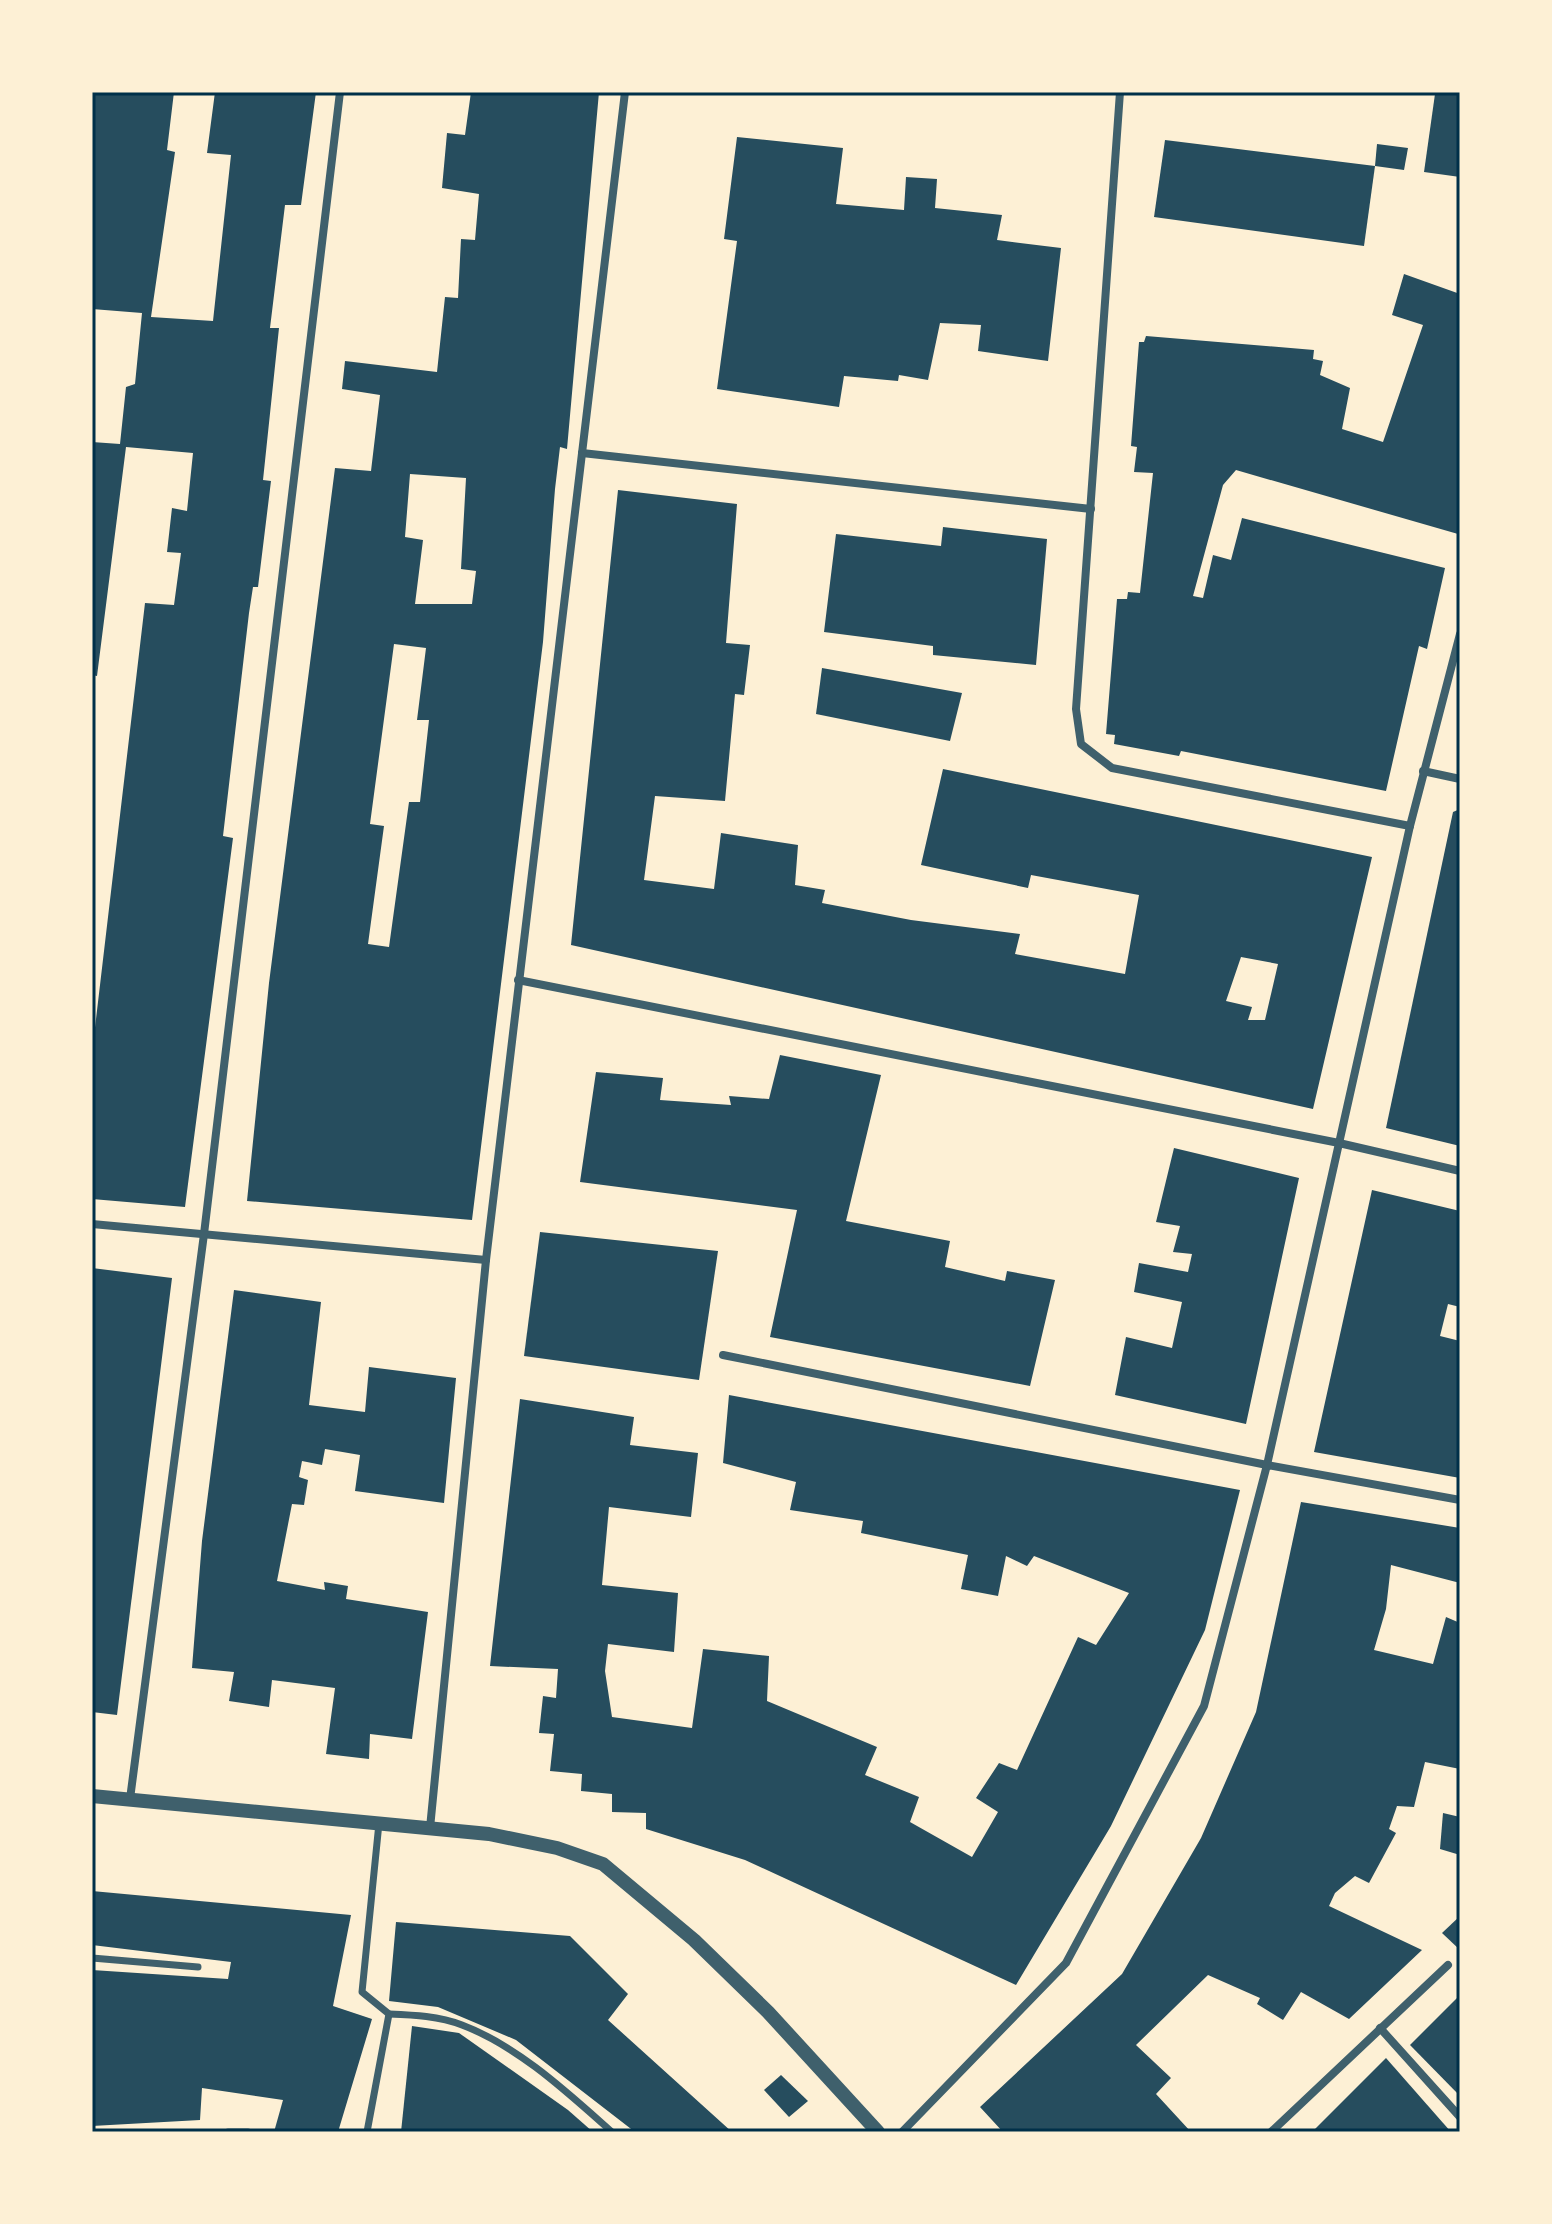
<svg xmlns="http://www.w3.org/2000/svg" width="1552" height="2224" viewBox="0 0 1552 2224" font-family="'Titillium Web',sans-serif">
	<style>
		.building { fill: #264d5e; fill-rule: evenodd }
		.lines { fill: none; stroke-linecap: round; stroke-linejoin: round }
		.pedestrian { stroke: #3f606c; stroke-width: 7 }
		.minor { stroke: #3f606c; stroke-width: 8 }
		.tertiary { stroke: #3f606c; stroke-width: 14 }
		.neatline { fill: none; stroke: #003049; stroke-width: 3 }
	</style>
	<rect width="100%" height="100%" fill="#fdf0d5"/>
	<g class="building">
		<path d="M 92,92 L 174,92 L 167,150 L 175,152 L 151,317 L 213,321 L 231,155 L 207,153 L 215,92 L 316,92 L 301,205 L 285,205 L 270,328 L 279,328 L 263,480 L 271,481 L 258,587 L 253,587 L 249,613 L 223,836 L 233,838 L 185,1207 L 92,1199 L 92,1053 L 145,603 L 174,605 L 181,553 L 167,552 L 172,508 L 187,511 L 193,453 L 126,447 L 97,676 L 92,675 L 92,442 L 120,444 L 126,387 L 135,384 L 142,313 L 92,309 Z"/>
		<path d="M 471,92 L 599,92 L 567,449 L 560,447 L 555,489 L 543,642 L 472,1220 L 247,1201 L 269,983 L 335,468 L 371,471 L 380,395 L 342,389 L 345,361 L 437,372 L 445,297 L 458,298 L 461,239 L 475,240 L 479,194 L 442,188 L 447,133 L 465,135 ZM 410,474 L 466,478 L 461,569 L 476,571 L 472,604 L 415,604 L 423,540 L 405,537 ZM 394,644 L 426,648 L 417,720 L 429,720 L 420,802 L 409,802 L 389,947 L 368,944 L 384,826 L 370,824 Z"/>
		<path d="M 1448,92 L 1460,92 L 1460,177 L 1424,172 L 1435,94 Z"/>
		<path d="M 737,137 L 843,148 L 836,204 L 904,210 L 906,177 L 937,179 L 935,208 L 1002,215 L 997,240 L 1061,248 L 1048,361 L 978,351 L 981,325 L 940,323 L 928,380 L 899,375 L 898,381 L 844,376 L 839,407 L 717,389 L 737,241 L 724,239 Z"/>
		<path d="M 1165,140 L 1375,166 L 1364,246 L 1154,217 Z"/>
		<path d="M 1377,144 L 1408,148 L 1404,170 L 1375,166 Z"/>
		<path d="M 1404,274 L 1460,294 L 1458,534 L 1236,470 L 1223,485 L 1193,596 L 1203,598 L 1213,555 L 1231,560 L 1242,518 L 1445,568 L 1427,649 L 1419,646 L 1386,791 L 1181,751 L 1179,756 L 1114,744 L 1115,735 L 1106,734 L 1117,599 L 1127,599 L 1128,592 L 1140,593 L 1153,473 L 1134,472 L 1137,447 L 1131,446 L 1139,342 L 1144,342 L 1146,336 L 1314,350 L 1313,359 L 1323,361 L 1320,375 L 1350,388 L 1342,429 L 1383,442 L 1423,325 L 1392,315 Z"/>
		<path d="M 618,490 L 737,504 L 726,643 L 750,645 L 744,695 L 735,694 L 725,801 L 655,796 L 644,880 L 714,889 L 721,833 L 798,845 L 795,885 L 825,890 L 822,903 L 911,920 L 1020,934 L 1015,954 L 1125,974 L 1139,895 L 1031,875 L 1028,888 L 921,865 L 943,769 L 1372,857 L 1313,1109 L 571,945 ZM 1241,957 L 1278,964 L 1265,1020 L 1248,1020 L 1252,1007 L 1226,1001 Z"/>
		<path d="M 943,527 L 1047,539 L 1036,665 L 933,655 L 933,646 L 824,632 L 836,534 L 941,546 Z"/>
		<path d="M 822,668 L 962,693 L 950,741 L 816,714 Z"/>
		<path d="M 1460,809 L 1460,1146 L 1386,1128 L 1453,812 Z"/>
		<path d="M 780,1055 L 881,1075 L 846,1221 L 950,1241 L 945,1267 L 1005,1281 L 1007,1271 L 1055,1280 L 1030,1386 L 770,1337 L 797,1210 L 580,1182 L 596,1072 L 663,1078 L 660,1100 L 731,1105 L 729,1096 L 769,1099 Z"/>
		<path d="M 1174,1148 L 1299,1178 L 1246,1424 L 1115,1395 L 1126,1337 L 1172,1348 L 1182,1302 L 1134,1292 L 1139,1263 L 1188,1272 L 1192,1254 L 1173,1252 L 1180,1226 L 1156,1222 Z"/>
		<path d="M 1372,1190 L 1460,1211 L 1460,1307 L 1448,1304 L 1440,1336 L 1460,1341 L 1460,1478 L 1314,1452 Z"/>
		<path d="M 540,1232 L 718,1251 L 699,1380 L 524,1356 Z"/>
		<path d="M 92,1268 L 172,1278 L 117,1715 L 92,1712 Z"/>
		<path d="M 234,1290 L 321,1302 L 309,1405 L 365,1412 L 369,1367 L 456,1378 L 444,1503 L 355,1491 L 360,1455 L 325,1449 L 322,1465 L 302,1461 L 299,1477 L 308,1480 L 304,1505 L 292,1504 L 277,1581 L 325,1590 L 324,1582 L 348,1586 L 346,1599 L 428,1612 L 412,1739 L 370,1734 L 369,1759 L 326,1754 L 335,1688 L 272,1680 L 269,1707 L 229,1701 L 234,1672 L 192,1668 L 202,1541 Z"/>
		<path d="M 729,1395 L 1240,1490 L 1205,1630 L 1111,1826 L 1016,1985 L 745,1860 L 646,1829 L 646,1813 L 612,1812 L 612,1794 L 581,1791 L 582,1774 L 550,1771 L 554,1734 L 539,1733 L 543,1696 L 556,1698 L 558,1669 L 490,1666 L 520,1399 L 634,1417 L 630,1445 L 698,1453 L 691,1517 L 609,1507 L 602,1585 L 678,1593 L 674,1652 L 608,1644 L 605,1671 L 612,1717 L 692,1728 L 703,1649 L 769,1656 L 767,1701 L 877,1747 L 865,1775 L 919,1797 L 910,1822 L 972,1857 L 998,1812 L 976,1798 L 999,1763 L 1017,1770 L 1078,1637 L 1096,1645 L 1129,1593 L 1034,1556 L 1027,1566 L 1006,1556 L 998,1596 L 961,1589 L 968,1555 L 861,1533 L 863,1521 L 790,1510 L 796,1482 L 723,1463 Z"/>
		<path d="M 1301,1502 L 1460,1528 L 1460,1583 L 1391,1565 L 1386,1609 L 1374,1650 L 1433,1664 L 1446,1617 L 1460,1623 L 1460,1769 L 1425,1762 L 1414,1807 L 1397,1806 L 1389,1829 L 1396,1833 L 1369,1883 L 1355,1876 L 1335,1893 L 1329,1906 L 1422,1950 L 1349,2019 L 1301,1992 L 1283,2020 L 1257,2004 L 1260,1998 L 1208,1975 L 1136,2045 L 1171,2078 L 1156,2094 L 1191,2132 L 1003,2132 L 980,2107 L 1122,1974 L 1201,1838 L 1256,1712 Z"/>
		<path d="M 1443,1813 L 1460,1817 L 1460,1855 L 1440,1849 Z"/>
		<path d="M 92,1891 L 351,1915 L 333,2006 L 372,2019 L 338,2132 L 274,2132 L 283,2100 L 202,2088 L 200,2120 L 92,2126 L 92,1970 L 228,1979 L 231,1962 L 92,1945 Z"/>
		<path d="M 1460,1916 L 1460,1950 L 1442,1933 Z"/>
		<path d="M 396,1922 L 570,1936 L 628,1994 L 608,2020 L 732,2132 L 635,2132 L 516,2040 L 438,2007 L 389,2001 Z"/>
		<path d="M 1460,1995 L 1460,2096 L 1410,2045 Z"/>
		<path d="M 412,2026 L 459,2033 L 568,2110 L 593,2132 L 401,2132 Z"/>
		<path d="M 1386,2058 L 1451,2132 L 1312,2132 Z"/>
		<path d="M 781,2075 L 808,2101 L 789,2117 L 764,2090 Z"/>
	</g>
	<g class="lines">
		<g class="pedestrian">
			<path d="M 92,1958 L 198,1967"/>
			<path d="M 389,2014 C 414,2015 439,2016 462,2025 C 518,2046 568,2093 612,2132"/>
			<path d="M 228,2132 L 248,2132"/>
			<path d="M 367,2132 L 389,2014 L 362,1992 L 379,1823"/>
		</g>
		<g class="minor">
			<path d="M 1120,92 L 1076,709 L 1081,744 L 1112,768 L 1410,826"/>
			<path d="M 582,453 L 1091,509"/>
			<path d="M 1423,771 L 1460,779"/>
			<path d="M 518,980 L 1339,1143 L 1460,1171"/>
			<path d="M 92,1224 L 486,1260"/>
			<path d="M 723,1355 L 1267,1465 L 1460,1500"/>
			<path d="M 130,1799 L 204,1234 L 340,92"/>
			<path d="M 430,1828 L 486,1260 L 625,92"/>
			<path d="M 1380,2028 L 1460,2117"/>
			<path d="M 902,2132 L 1066,1963 L 1204,1706 L 1267,1465 L 1410,826 L 1460,634"/>
			<path d="M 1271,2132 L 1448,1965"/>
		</g>
		<path class="tertiary" d="M 92,1796 L 489,1834 L 557,1848 L 603,1864 L 694,1940 L 768,2012 L 878,2132"/>
	</g>
	<rect width="1552" height="2224" fill="none" stroke="#fdf0d5" stroke-width="188"/>
	<rect x="94" y="94" width="1364" height="2036" class="neatline"/>
</svg>
